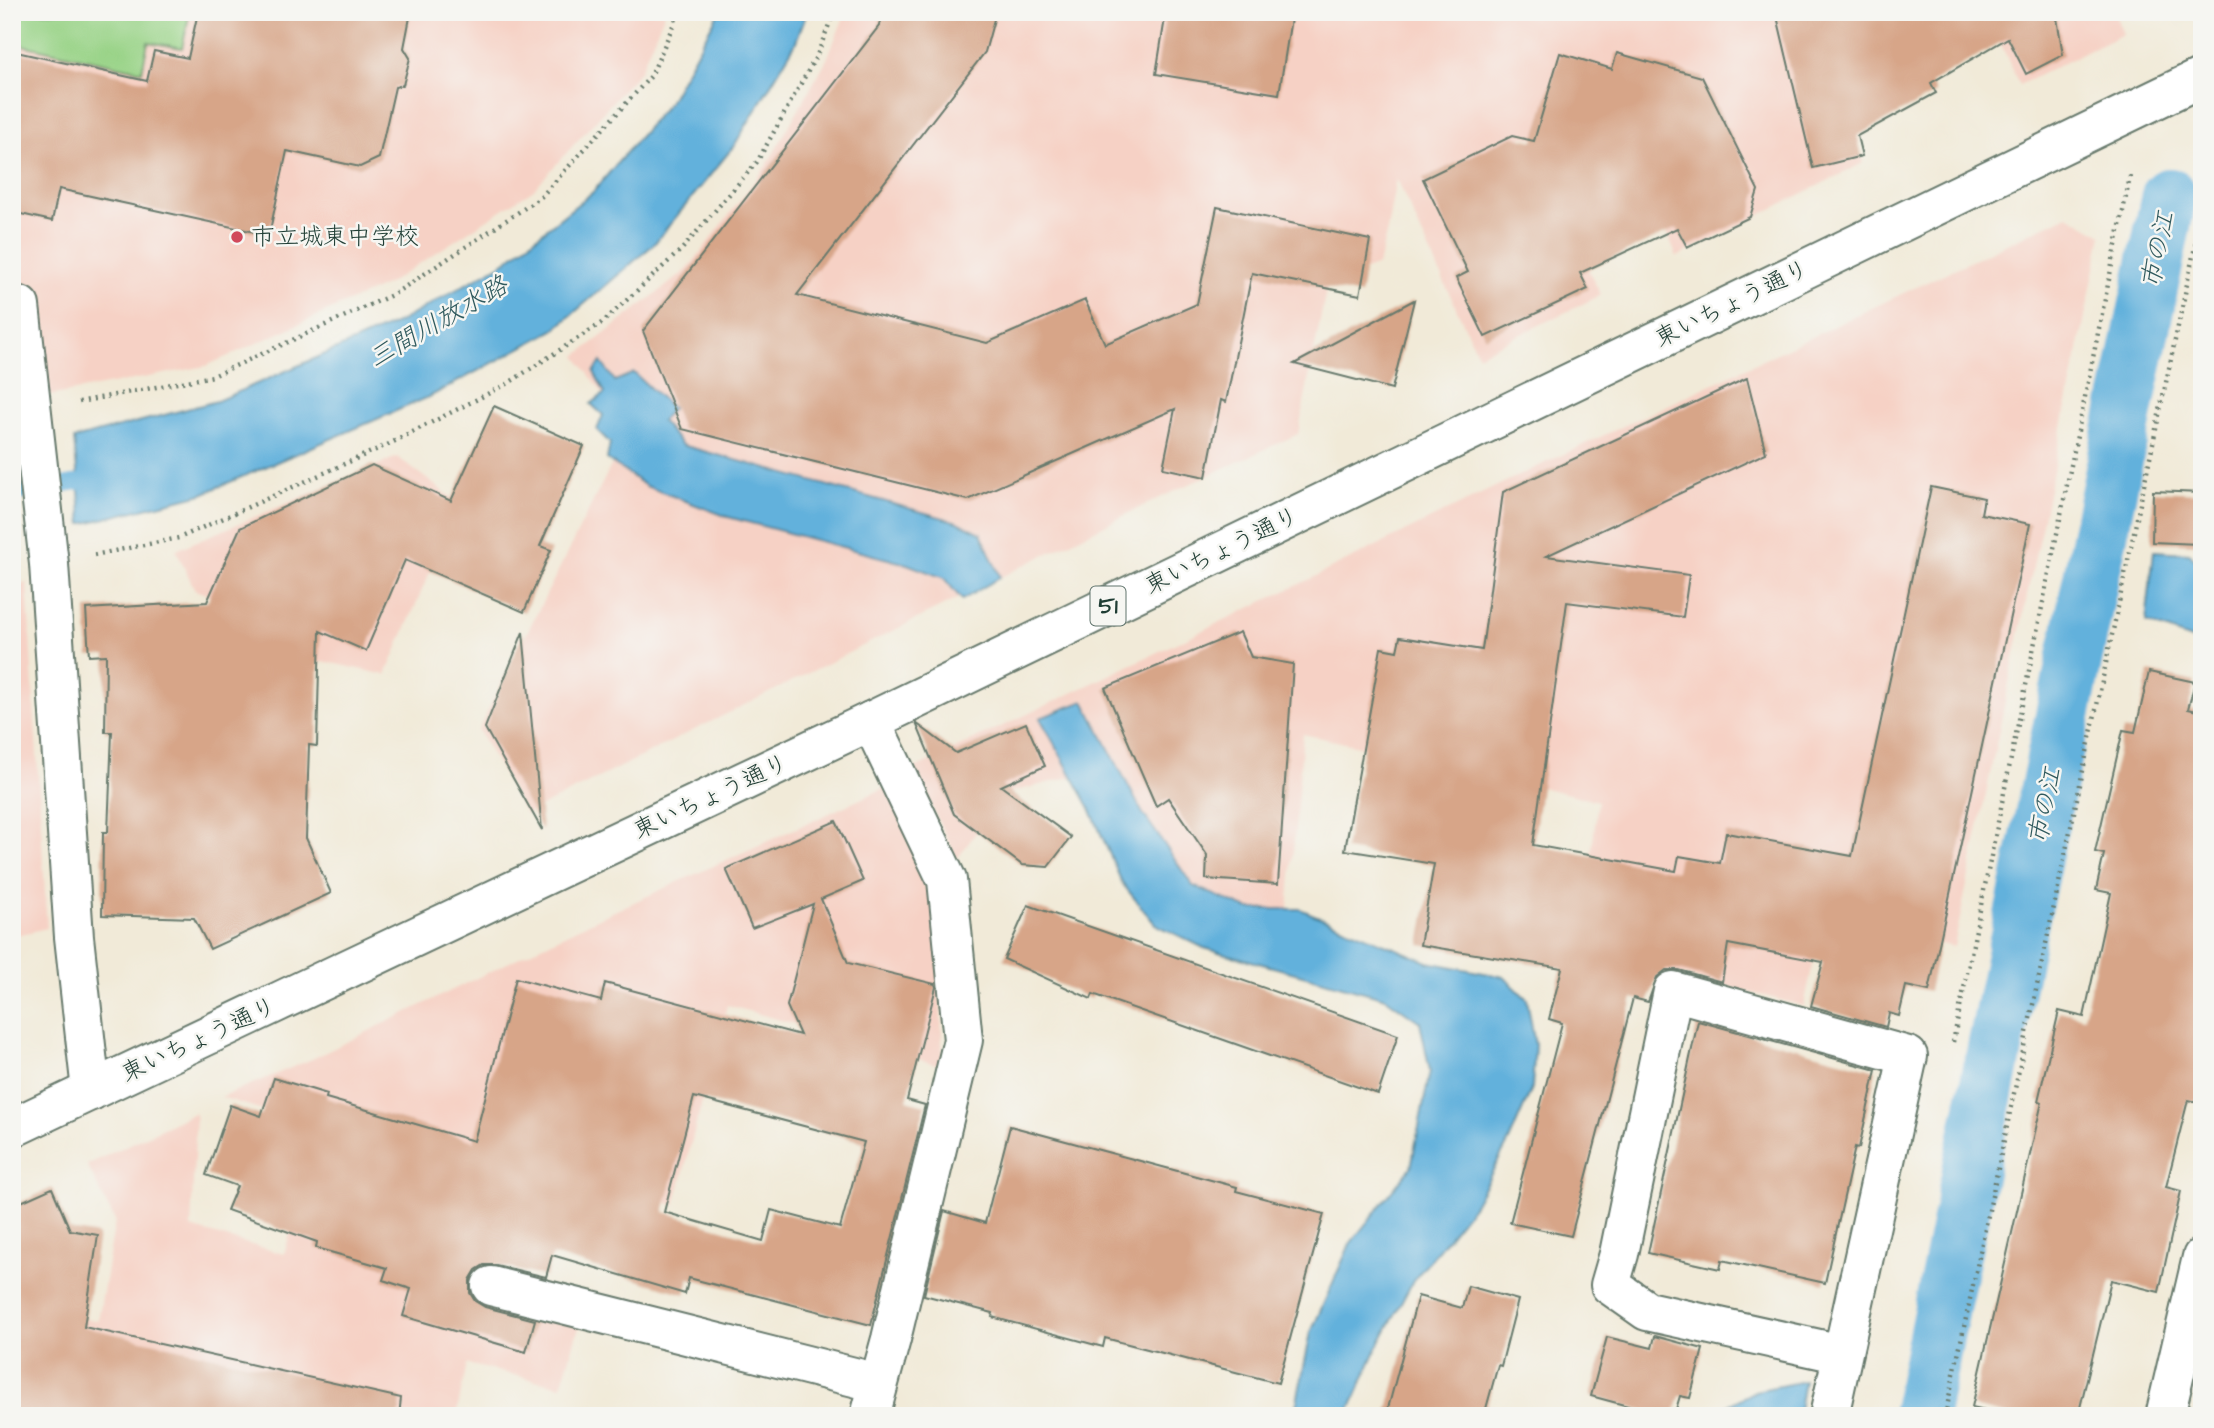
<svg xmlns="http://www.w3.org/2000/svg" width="2214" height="1428" viewBox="0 0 2214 1428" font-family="'Architects Daughter','Klee One',sans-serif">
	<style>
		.built { fill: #f6d1c5 }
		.green { fill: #99d387; stroke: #5c885e; stroke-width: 2 }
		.water { fill: #62b1dc; stroke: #407788; stroke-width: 2 }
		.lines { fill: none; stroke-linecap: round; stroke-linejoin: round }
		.stream { stroke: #62b1dc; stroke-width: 16 }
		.canal { stroke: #62b1dc; stroke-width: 56 }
		.building { fill: #d7a588; fill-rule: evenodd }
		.street-casing { stroke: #687a6d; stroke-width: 42 }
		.primary-casing { stroke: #687a6d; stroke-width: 42 }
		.path { stroke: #687a6d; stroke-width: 4.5; stroke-dasharray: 2 5; stroke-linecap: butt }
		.street { stroke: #fff; stroke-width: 38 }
		.primary { stroke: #fff; stroke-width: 38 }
		.poi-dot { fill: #d1495b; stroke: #f6f6f2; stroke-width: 2.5 }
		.labels { text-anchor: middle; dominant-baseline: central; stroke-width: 5; stroke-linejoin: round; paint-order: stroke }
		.shield { fill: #f6f6f2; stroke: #60746d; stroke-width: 2 }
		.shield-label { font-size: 23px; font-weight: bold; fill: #1f3d34 }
		.poi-label { font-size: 24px; fill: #1f3d34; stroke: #f6f6f2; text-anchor: start }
		.street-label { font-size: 24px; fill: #1f3d34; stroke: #f6f6f2 }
		.water-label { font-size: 26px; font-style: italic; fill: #305a5e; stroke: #f6f6f2 }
	</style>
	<rect width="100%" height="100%" fill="#f6f6f2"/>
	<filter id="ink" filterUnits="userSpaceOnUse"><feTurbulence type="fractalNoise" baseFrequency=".0143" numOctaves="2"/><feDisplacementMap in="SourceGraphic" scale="14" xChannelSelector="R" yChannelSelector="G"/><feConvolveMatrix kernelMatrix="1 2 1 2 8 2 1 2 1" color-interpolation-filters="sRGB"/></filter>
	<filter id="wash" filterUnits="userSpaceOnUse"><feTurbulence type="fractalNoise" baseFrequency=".00686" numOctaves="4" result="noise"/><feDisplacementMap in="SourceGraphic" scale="28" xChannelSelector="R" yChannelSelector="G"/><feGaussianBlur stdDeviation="1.57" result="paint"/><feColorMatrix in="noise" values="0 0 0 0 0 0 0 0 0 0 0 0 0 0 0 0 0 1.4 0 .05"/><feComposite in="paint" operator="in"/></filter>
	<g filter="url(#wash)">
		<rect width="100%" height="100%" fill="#f1ead8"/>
		<g class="built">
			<path d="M 12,12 L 665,12 L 640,71 L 534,189 L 388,284 L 206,366 L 12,403 Z"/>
			<path d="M 846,12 L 1833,12 L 1863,163 L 1677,257 L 1634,157 L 1521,136 L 1601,295 L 1478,355 L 1396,178 L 1387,230 L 1378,265 L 1327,285 L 1298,434 L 1155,500 L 526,814 L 478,730 L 623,442 L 616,412 L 576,356 L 687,270 L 767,165 L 827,59 Z"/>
			<path d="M 1987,12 L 2114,12 L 2123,34 L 2019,85 Z"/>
			<path d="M 2068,215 L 2102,235 L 1954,947 L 1823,916 L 1804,1006 L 1666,971 L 1581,939 L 1598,801 L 1457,767 L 1303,734 L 1285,946 L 1163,905 L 1079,775 L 1004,794 L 957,859 L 913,769 L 1304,582 L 1493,488 Z"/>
			<path d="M 397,457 L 459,503 L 386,675 L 327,662 L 245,666 L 244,608 L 195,590 L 176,550 Z"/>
			<path d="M 27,583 L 47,928 L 17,935 L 12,933 L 12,585 Z"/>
			<path d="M 887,787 L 936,881 L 943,1066 L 727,1005 L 675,1205 L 520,1164 L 486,1298 L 580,1324 L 561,1386 L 467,1364 L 456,1416 L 12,1416 L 12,1301 L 98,1321 L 115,1221 L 87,1165 L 196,1112 L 191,1228 L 284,1254 L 322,1129 L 221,1097 L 312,1059 L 597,919 Z"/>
		</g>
		<path class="green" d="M 12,12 L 190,12 L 182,48 L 148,42 L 142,71 L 12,43 Z"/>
		<g class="water">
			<path d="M 719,12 L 807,12 L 795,44 L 734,146 L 654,244 L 554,330 L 431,396 L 202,494 L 82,524 L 74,439 L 217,401 L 399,322 L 505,262 L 593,192 L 669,102 Z"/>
			<path d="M 601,362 L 615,381 L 634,373 L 672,408 L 661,421 L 682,445 L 958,522 L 981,533 L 1000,577 L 962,600 L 944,578 L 907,564 L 728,517 L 646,486 L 607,459 L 610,443 L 597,430 L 603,415 L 591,404 L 605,393 L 594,372 Z"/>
			<path d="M 2154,551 L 2189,553 L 2202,567 L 2202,643 L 2146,622 Z"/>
			<path d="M 1084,701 L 1142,812 L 1193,886 L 1248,909 L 1300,909 L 1428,962 L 1504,977 L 1527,999 L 1535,1045 L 1532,1088 L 1509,1141 L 1474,1205 L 1413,1281 L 1378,1346 L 1347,1416 L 1294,1416 L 1311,1332 L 1350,1244 L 1411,1167 L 1430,1071 L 1420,1022 L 1386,998 L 1204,948 L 1155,924 L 1122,883 L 1090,808 L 1040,718 Z"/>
			<path d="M 1804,1381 L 1798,1416 L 1708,1416 L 1755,1391 Z"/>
		</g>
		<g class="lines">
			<path class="stream" d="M 12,494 L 100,478"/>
			<path class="canal" d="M 1920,1416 L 2169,196"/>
		</g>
		<g id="blocks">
			<g class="building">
				<path d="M 198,12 L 411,12 L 404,48 L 410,58 L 403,85 L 395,87 L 379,158 L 360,167 L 287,151 L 269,235 L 59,189 L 52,221 L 12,212 L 12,51 L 147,81 L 154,51 L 188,58 Z"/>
				<path d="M 882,12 L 996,12 L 985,52 L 797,295 L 987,343 L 1085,300 L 1105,344 L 1197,304 L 1217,207 L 1370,240 L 1360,295 L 1252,273 L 1226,402 L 1221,400 L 1206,477 L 1163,468 L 1175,409 L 968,500 L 682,429 L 643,331 L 879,26 Z"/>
				<path d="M 1166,12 L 1292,12 L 1279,94 L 1156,74 Z"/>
				<path d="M 1776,12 L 2056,12 L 2063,55 L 2026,74 L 2008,38 L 1931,83 L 1936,93 L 1857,136 L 1862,156 L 1813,168 Z"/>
				<path d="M 1560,53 L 1612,69 L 1617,53 L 1702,77 L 1758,190 L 1750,217 L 1687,247 L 1677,228 L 1580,273 L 1588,289 L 1485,337 L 1456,278 L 1468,272 L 1423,179 L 1512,136 L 1534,141 Z"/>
				<path d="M 1414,300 L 1392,389 L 1294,364 Z"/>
				<path d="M 1747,378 L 1766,453 L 1546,556 L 1689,575 L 1683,617 L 1567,602 L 1533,845 L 1676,871 L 1679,856 L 1720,863 L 1726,833 L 1852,856 L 1931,487 L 1984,498 L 1981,514 L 2030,524 L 1929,991 L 1906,986 L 1899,1016 L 1889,1013 L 1886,1027 L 1811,1006 L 1823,962 L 1728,944 L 1722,982 L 1679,970 L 1666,970 L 1657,977 L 1648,1002 L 1633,998 L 1571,1236 L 1510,1223 L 1562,1023 L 1549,1019 L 1562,968 L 1420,945 L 1434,864 L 1345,850 L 1381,648 L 1397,651 L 1400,637 L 1482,650 L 1503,492 Z"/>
				<path d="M 494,406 L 584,446 L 540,546 L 551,550 L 524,612 L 405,560 L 366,651 L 320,631 L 317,746 L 309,745 L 306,838 L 331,893 L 210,949 L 194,918 L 102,915 L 103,832 L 108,832 L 112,732 L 105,732 L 106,655 L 89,656 L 86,609 L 207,602 L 240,528 L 372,465 L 451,501 Z"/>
				<path d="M 2153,491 L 2202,493 L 2199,544 L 2152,542 Z"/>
				<path d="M 523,632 L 542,830 L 485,728 Z"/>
				<path d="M 1240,632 L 1251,657 L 1293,664 L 1278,884 L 1206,879 L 1207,855 L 1168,798 L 1156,806 L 1105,688 Z"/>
				<path d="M 2149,672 L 2195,682 L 2188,709 L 2202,712 L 2202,1103 L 2188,1100 L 2166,1187 L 2181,1191 L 2159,1292 L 2111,1280 L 2078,1416 L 2012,1416 L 1972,1407 L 2042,1102 L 2038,1101 L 2059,1011 L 2084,1017 L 2111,893 L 2096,890 L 2104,854 L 2095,852 L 2123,730 L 2135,732 Z"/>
				<path d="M 916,723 L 956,753 L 1026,723 L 1045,766 L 1001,786 L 1071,837 L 1048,867 L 1022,865 L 954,814 Z"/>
				<path d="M 836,821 L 863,881 L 821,899 L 848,963 L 935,984 L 936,987 L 907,1100 L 925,1105 L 871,1325 L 689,1278 L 685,1294 L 552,1255 L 546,1277 L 496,1265 L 484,1265 L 476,1270 L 470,1280 L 470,1293 L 475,1301 L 485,1307 L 535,1320 L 526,1352 L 403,1316 L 411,1289 L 383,1280 L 387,1268 L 316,1248 L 317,1242 L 227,1210 L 237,1186 L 206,1175 L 230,1105 L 261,1116 L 274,1078 L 327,1094 L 326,1098 L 474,1141 L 516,978 L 601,1001 L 605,983 L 800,1035 L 787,1006 L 813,904 L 752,928 L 726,869 ZM 694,1097 L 864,1142 L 840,1228 L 771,1210 L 763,1241 L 664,1212 Z"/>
				<path d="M 1028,905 L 1398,1035 L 1378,1094 L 1093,994 L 1091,999 L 1004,959 Z"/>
				<path d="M 1698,1021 L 1876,1070 L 1859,1148 L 1855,1147 L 1825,1283 L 1722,1260 L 1720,1269 L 1648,1253 Z"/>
				<path d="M 1010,1126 L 1237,1187 L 1236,1191 L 1324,1214 L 1278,1383 L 1105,1338 L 1103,1347 L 992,1317 L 993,1313 L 924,1295 L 944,1211 L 985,1223 Z"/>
				<path d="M 52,1188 L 70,1230 L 98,1235 L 84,1327 L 401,1398 L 399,1416 L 12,1416 L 12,1206 Z"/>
				<path d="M 1468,1286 L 1518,1300 L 1501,1366 L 1498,1365 L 1484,1416 L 1386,1416 L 1418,1296 L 1462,1308 Z"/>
				<path d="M 1655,1336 L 1703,1349 L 1690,1398 L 1680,1396 L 1674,1416 L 1665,1416 L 1591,1396 L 1607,1337 L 1652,1348 Z"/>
			</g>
		</g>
	</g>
	<g filter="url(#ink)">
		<use href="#blocks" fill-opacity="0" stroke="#687a6d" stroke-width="2"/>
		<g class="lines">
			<defs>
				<g id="street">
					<path d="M 20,306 L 49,564 L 74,937 L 91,1091"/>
					<path d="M 491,1286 L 878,1383"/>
					<path d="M 870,1416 L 891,1339 L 963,1040 L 947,880 L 871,721"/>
					<path d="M 1829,1416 L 1908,1056 L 1673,991 L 1619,1254 L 1610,1285 L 1647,1311 L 1842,1354"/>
					<path d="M 2165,1416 L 2202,1257"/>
				</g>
				<path id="primary" d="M 12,1128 L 871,721 L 2202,77"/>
			</defs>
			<use href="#street" class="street-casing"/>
			<use href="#primary" class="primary-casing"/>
			<g class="path">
				<path d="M 79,402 L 213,376 L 394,294 L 540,198 L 651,76 L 679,12"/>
				<path d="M 94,555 L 179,538 L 389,444 L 507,384 L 603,322 L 682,249 L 757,162 L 817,55 L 834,12"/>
				<path d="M 1953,1042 L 2131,172"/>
				<path d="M 1945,1416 L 2202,214"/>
			</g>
			<use href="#street" class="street"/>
			<use href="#primary" class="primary"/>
		</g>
	</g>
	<circle class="poi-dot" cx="237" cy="237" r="7"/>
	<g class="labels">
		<rect class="shield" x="1090.5" y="586.5" width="35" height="39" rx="5"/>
		<g class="shield-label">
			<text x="1108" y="606">51</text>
		</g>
		<g class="poi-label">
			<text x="251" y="237">市立城東中学校</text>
		</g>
		<g class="street-label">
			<text transform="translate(1732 304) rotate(-26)">東いちょう通り</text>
			<text transform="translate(1222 551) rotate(-26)">東いちょう通り</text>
			<text transform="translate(711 797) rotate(-25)">東いちょう通り</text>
			<text transform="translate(199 1040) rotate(-25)">東いちょう通り</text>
		</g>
		<g class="water-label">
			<text transform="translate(2158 250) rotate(-78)">市の江</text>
			<text transform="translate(438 322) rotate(-30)">三間川放水路</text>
			<text transform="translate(2045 806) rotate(-78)">市の江</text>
		</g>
	</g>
	<rect width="2214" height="1428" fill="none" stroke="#f6f6f2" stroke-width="42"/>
</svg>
